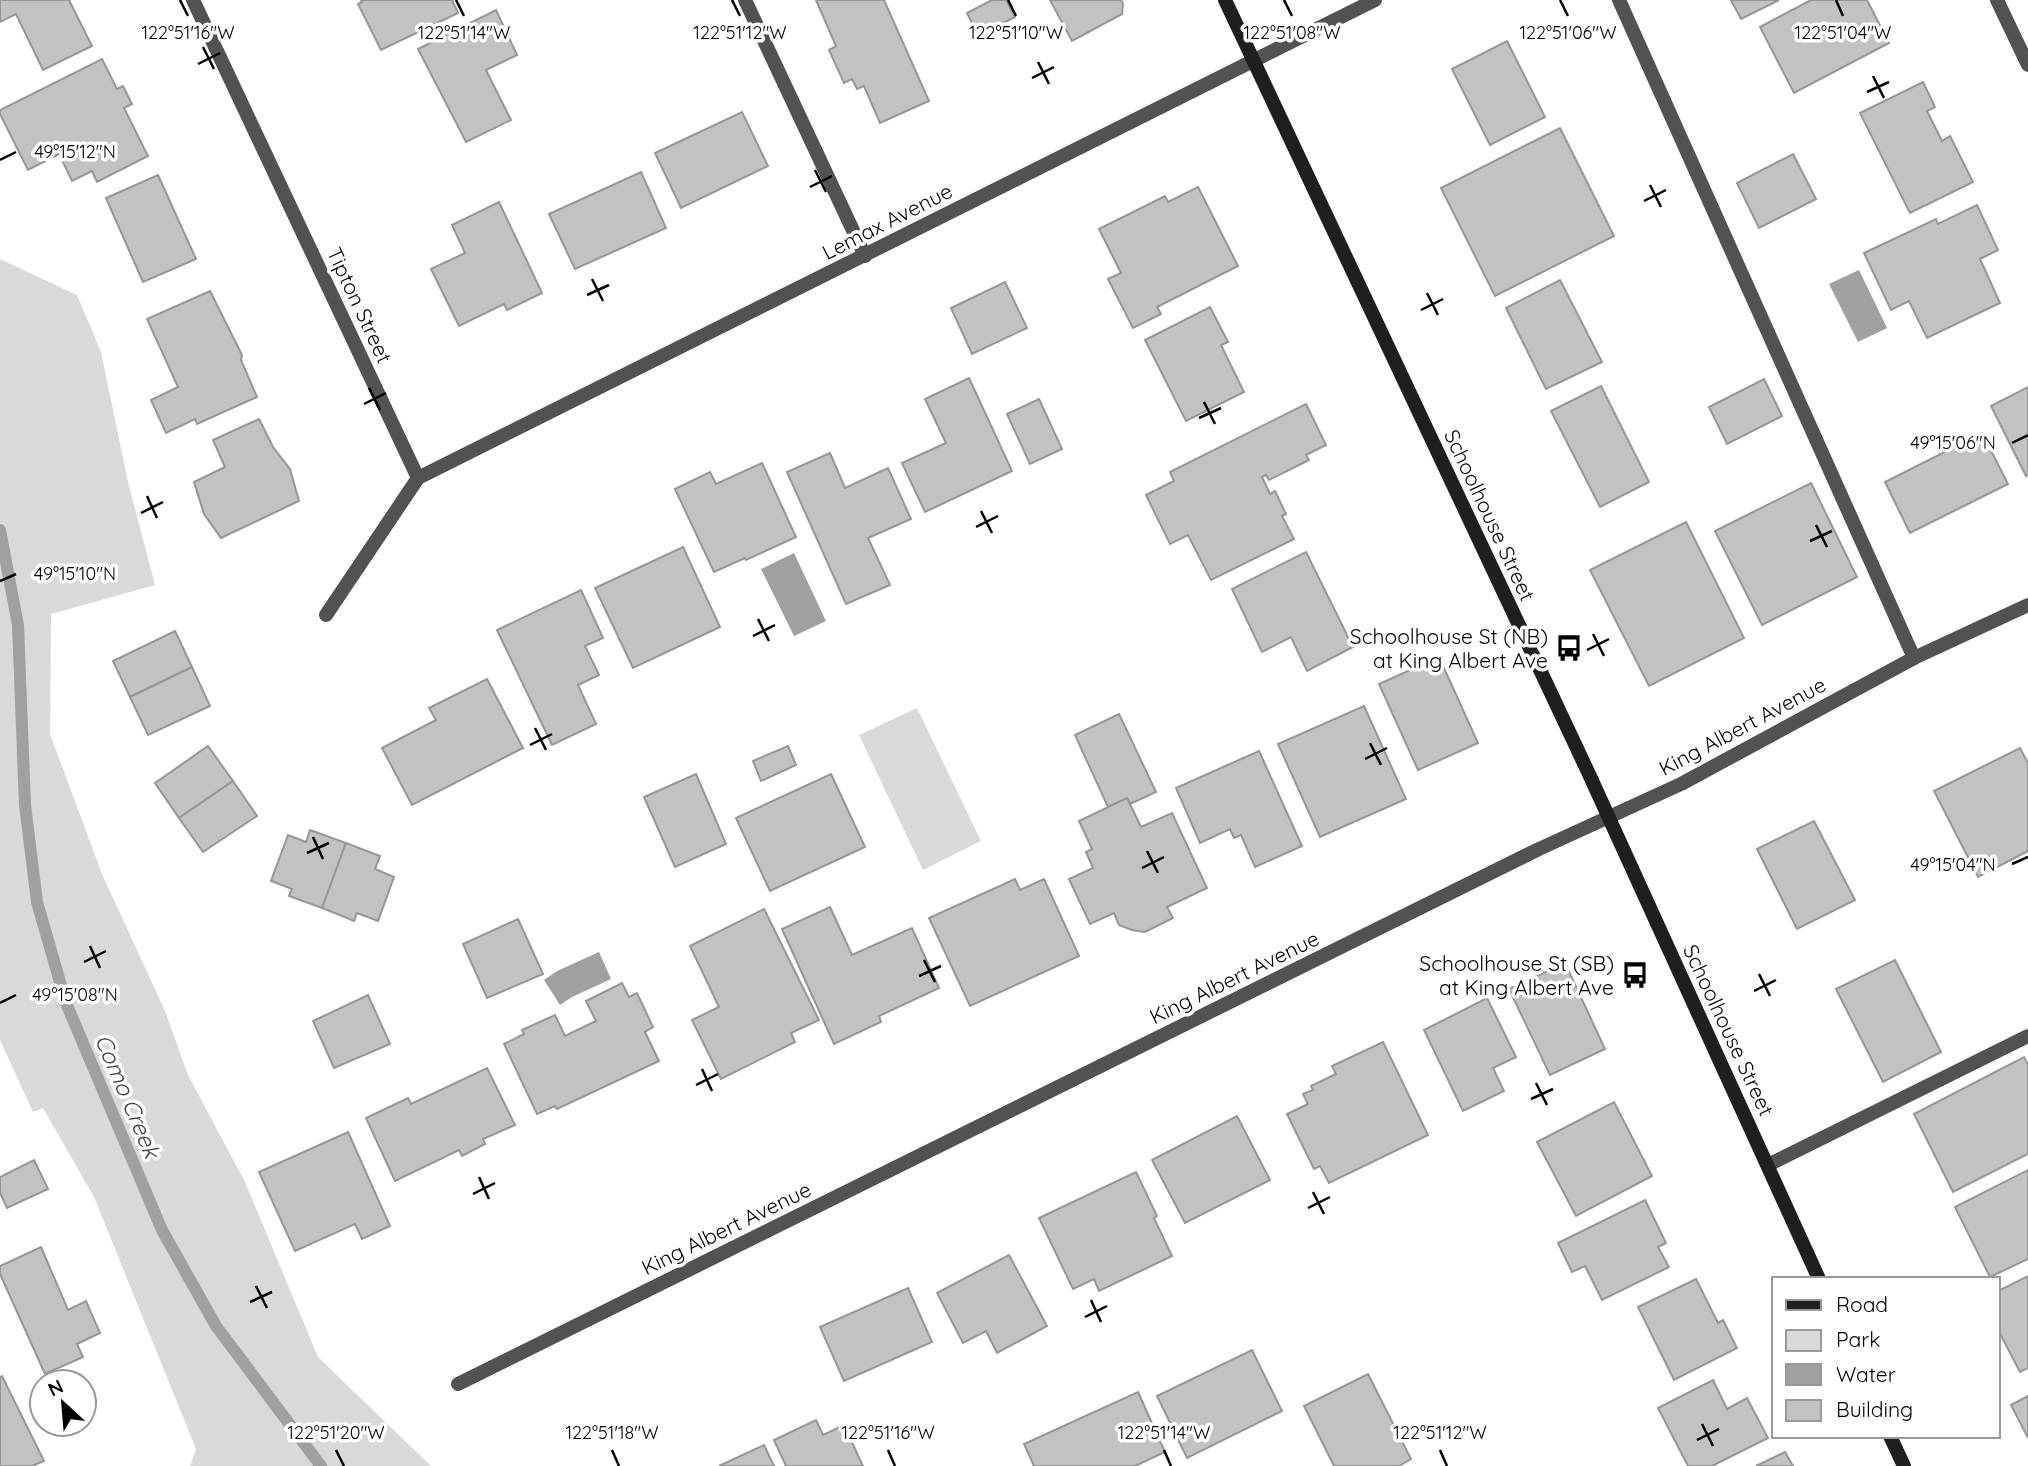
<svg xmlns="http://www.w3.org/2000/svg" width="2028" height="1466" viewBox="0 0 2028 1466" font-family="Quicksand,sans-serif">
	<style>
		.green { fill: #d9d9d9 }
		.water { fill: #a0a0a0 }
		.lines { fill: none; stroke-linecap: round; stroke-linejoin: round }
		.stream { stroke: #a0a0a0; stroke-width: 12 }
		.building { fill: #c2c2c2; stroke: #969696; stroke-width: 2 }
		.lane { stroke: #525252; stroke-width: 14 }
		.street { stroke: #525252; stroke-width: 14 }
		.secondary { stroke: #1f1f1f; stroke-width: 14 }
		.ticks { fill: none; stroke: #000; stroke-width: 2.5 }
		.labels { text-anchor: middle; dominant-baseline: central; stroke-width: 7; stroke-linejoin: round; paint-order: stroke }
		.street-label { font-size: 21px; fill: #000; stroke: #fff }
		.poi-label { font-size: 21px; fill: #000; stroke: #fff; text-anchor: end }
		.water-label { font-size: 23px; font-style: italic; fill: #414141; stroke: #fff }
		.ticks-label { font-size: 18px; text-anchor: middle; fill: #000; stroke: #fff; stroke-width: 7; stroke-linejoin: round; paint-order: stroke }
	</style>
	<rect width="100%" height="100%" fill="#fff"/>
	<g class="green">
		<path d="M 0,259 L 77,295 L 101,352 L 128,482 L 155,585 L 51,614 L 50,734 L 102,874 L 165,1011 L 188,1075 L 245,1182 L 318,1357 L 431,1466 L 190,1466 L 196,1449 L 94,1197 L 43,1108 L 33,1112 L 0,1040 Z"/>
		<path d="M 917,708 L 981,841 L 923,870 L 859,735 Z"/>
	</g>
	<g class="water">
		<path d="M 1859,270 L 1887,328 L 1858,342 L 1829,284 Z"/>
		<path d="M 794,553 L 826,621 L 794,636 L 761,569 Z"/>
		<path d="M 599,952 L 611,979 L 572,997 L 560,1005 L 544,980 L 557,971 Z"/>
	</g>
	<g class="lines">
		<path class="stream" d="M 0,530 L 18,625 L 25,805 L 37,902 L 66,1003 L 162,1230 L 216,1326 L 321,1466"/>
	</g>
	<g class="building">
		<path d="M 0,0 L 69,0 L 92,46 L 43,70 L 16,14 L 0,22 Z"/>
		<path d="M 361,0 L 452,0 L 458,13 L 381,50 L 358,4 L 362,2 Z"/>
		<path d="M 816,0 L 884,0 L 929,101 L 880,123 L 864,86 L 857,89 L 852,79 L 844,83 L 829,50 L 836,46 Z"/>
		<path d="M 992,0 L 1006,0 L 1015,17 L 978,36 L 967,13 Z"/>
		<path d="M 1050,0 L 1121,0 L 1123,4 L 1122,14 L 1072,41 Z"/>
		<path d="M 1731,0 L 1779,0 L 1741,19 Z"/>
		<path d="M 1811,0 L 1867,0 L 1889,43 L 1794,93 L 1760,27 Z"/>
		<path d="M 496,10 L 517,55 L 486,70 L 511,120 L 466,142 L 418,49 Z"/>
		<path d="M 1507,41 L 1545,117 L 1490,145 L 1452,69 Z"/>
		<path d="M 102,59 L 117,89 L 123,86 L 132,104 L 124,108 L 148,156 L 97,182 L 92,171 L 72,181 L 59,154 L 28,170 L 0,114 L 0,110 Z"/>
		<path d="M 1923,82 L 1935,107 L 1927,111 L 1942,141 L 1950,136 L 1973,182 L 1910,213 L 1860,113 Z"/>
		<path d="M 742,112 L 768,166 L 681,208 L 655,153 Z"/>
		<path d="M 1560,128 L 1614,236 L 1495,296 L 1441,188 Z"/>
		<path d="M 1793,154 L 1816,199 L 1759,228 L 1737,183 Z"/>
		<path d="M 641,172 L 666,228 L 575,269 L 549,214 Z"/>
		<path d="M 158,175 L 196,259 L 143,282 L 106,198 Z"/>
		<path d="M 1198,187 L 1238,266 L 1157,307 L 1161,314 L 1133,328 L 1108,279 L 1121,273 L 1099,229 L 1165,196 L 1168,202 Z"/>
		<path d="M 499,202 L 542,293 L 507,310 L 504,304 L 459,326 L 431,269 L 465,253 L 452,225 Z"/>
		<path d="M 1977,205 L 1998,250 L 1980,259 L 2000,303 L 1927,338 L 1909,301 L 1891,310 L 1864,253 L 1936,219 L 1938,224 Z"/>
		<path d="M 1560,280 L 1602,362 L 1546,389 L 1506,308 Z"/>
		<path d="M 1005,282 L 1027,328 L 972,354 L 951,308 Z"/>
		<path d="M 210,291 L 242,355 L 241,360 L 257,397 L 197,424 L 195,419 L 166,433 L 151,400 L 178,387 L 147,319 Z"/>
		<path d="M 1210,307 L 1228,342 L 1221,345 L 1244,392 L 1186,421 L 1145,340 Z"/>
		<path d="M 969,378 L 1012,471 L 925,512 L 902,463 L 946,443 L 925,399 Z"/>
		<path d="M 1764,379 L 1782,416 L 1727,444 L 1709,407 Z"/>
		<path d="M 1601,386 L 1649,482 L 1600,507 L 1551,411 Z"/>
		<path d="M 2028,387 L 2028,474 L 2026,476 L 1991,406 Z"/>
		<path d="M 1039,399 L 1062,449 L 1030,464 L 1007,414 Z"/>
		<path d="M 1306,404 L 1326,445 L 1306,455 L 1309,460 L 1269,480 L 1266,475 L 1262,477 L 1270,494 L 1275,491 L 1286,514 L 1282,516 L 1294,539 L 1211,580 L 1188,535 L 1170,544 L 1146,495 L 1174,481 L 1170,472 Z"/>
		<path d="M 259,419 L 273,447 L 290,469 L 299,501 L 221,538 L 204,514 L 194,482 L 225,467 L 213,440 Z"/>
		<path d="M 1982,433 L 2008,484 L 1910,533 L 1885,482 Z"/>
		<path d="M 830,453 L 845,488 L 888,468 L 911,519 L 868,538 L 890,585 L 846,604 L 787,472 Z"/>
		<path d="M 762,463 L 796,537 L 746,560 L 745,558 L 714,572 L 675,489 L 710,472 L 716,484 Z"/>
		<path d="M 1811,483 L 1857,577 L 1762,625 L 1715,531 Z"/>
		<path d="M 1686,522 L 1744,638 L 1649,686 L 1590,570 Z"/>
		<path d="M 683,547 L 720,627 L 633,668 L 595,588 Z"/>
		<path d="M 1306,552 L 1353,647 L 1307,671 L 1291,637 L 1262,652 L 1232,589 Z"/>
		<path d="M 581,590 L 603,638 L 585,646 L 599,675 L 578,685 L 596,724 L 552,745 L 497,630 Z"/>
		<path d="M 175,631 L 192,667 L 130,697 L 113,661 Z"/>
		<path d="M 1439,657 L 1478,743 L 1418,770 L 1379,684 Z"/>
		<path d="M 192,667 L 210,706 L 148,735 L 130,697 Z"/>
		<path d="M 487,679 L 523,748 L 412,805 L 382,748 L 436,720 L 429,708 Z"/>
		<path d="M 1364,706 L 1406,799 L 1320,837 L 1278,744 Z"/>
		<path d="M 1119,714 L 1156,792 L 1130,804 L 1127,798 L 1108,807 L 1075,735 Z"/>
		<path d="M 208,746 L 233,781 L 179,818 L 155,783 Z"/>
		<path d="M 788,746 L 796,765 L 761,781 L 753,761 Z"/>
		<path d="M 2020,748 L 2028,763 L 2028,851 L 1978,877 L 1934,791 Z"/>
		<path d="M 1259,751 L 1302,846 L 1255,867 L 1241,835 L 1234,838 L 1230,829 L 1200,843 L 1176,788 Z"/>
		<path d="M 696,774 L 726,844 L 675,867 L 644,797 Z"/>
		<path d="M 831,774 L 865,847 L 770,891 L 736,818 Z"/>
		<path d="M 233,781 L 257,816 L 203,852 L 179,818 Z"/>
		<path d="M 1127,798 L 1141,827 L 1172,813 L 1207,888 L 1167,907 L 1173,918 L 1145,932 L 1132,930 L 1119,925 L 1114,913 L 1090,924 L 1069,879 L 1093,868 L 1086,852 L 1092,849 L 1079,821 Z"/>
		<path d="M 1814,821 L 1855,900 L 1797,929 L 1757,849 Z"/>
		<path d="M 310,830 L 346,843 L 322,908 L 289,896 L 292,889 L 271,881 L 288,835 L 306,842 Z"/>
		<path d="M 346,843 L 380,856 L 375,869 L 394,877 L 378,921 L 357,913 L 354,921 L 322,908 Z"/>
		<path d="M 1015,879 L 1020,890 L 1044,879 L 1079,956 L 970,1006 L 929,918 Z"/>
		<path d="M 830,907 L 852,955 L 912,928 L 939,988 L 879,1016 L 881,1022 L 834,1044 L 782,929 Z"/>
		<path d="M 764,909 L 819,1020 L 791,1033 L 795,1042 L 721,1079 L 692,1020 L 719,1007 L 690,946 Z"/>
		<path d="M 518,919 L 543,974 L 487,998 L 463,944 Z"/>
		<path d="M 1895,960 L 1941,1052 L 1883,1082 L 1836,989 Z"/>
		<path d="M 1565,963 L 1605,1049 L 1550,1075 L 1509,989 Z"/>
		<path d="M 622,983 L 629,997 L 637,993 L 653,1027 L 645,1032 L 659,1061 L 557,1109 L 555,1106 L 537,1114 L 504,1044 L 524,1034 L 522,1030 L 555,1015 L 565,1036 L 596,1021 L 586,1001 Z"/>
		<path d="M 368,995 L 390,1044 L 334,1068 L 313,1021 Z"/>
		<path d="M 1487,998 L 1516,1057 L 1493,1068 L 1504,1091 L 1463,1111 L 1424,1030 Z"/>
		<path d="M 1383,1042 L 1428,1135 L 1329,1183 L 1320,1166 L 1314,1169 L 1287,1114 L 1308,1104 L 1303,1094 L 1313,1090 L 1311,1086 L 1336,1074 L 1332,1066 Z"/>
		<path d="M 2024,1057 L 2028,1065 L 2028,1154 L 1953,1192 L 1914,1114 Z"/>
		<path d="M 487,1068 L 515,1125 L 483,1139 L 485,1144 L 462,1156 L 459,1150 L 395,1181 L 366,1118 L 408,1098 L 411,1104 Z"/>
		<path d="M 1614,1102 L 1652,1176 L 1576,1216 L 1537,1142 Z"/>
		<path d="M 1237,1116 L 1270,1180 L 1185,1223 L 1152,1160 Z"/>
		<path d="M 348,1132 L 390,1226 L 362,1239 L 355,1224 L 295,1251 L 259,1172 Z"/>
		<path d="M 34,1160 L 48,1189 L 7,1208 L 0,1193 L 0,1177 Z"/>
		<path d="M 2028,1170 L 2028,1259 L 1990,1277 L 1955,1207 Z"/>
		<path d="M 1136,1172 L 1157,1216 L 1154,1218 L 1172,1256 L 1099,1291 L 1094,1279 L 1073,1289 L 1039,1218 Z"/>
		<path d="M 1645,1200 L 1666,1243 L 1658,1247 L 1669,1267 L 1602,1300 L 1585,1266 L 1572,1272 L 1558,1243 Z"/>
		<path d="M 41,1247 L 68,1310 L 86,1301 L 100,1333 L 77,1344 L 83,1357 L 45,1374 L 0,1274 L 0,1266 Z"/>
		<path d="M 1009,1255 L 1047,1326 L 997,1353 L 986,1331 L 963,1343 L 937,1293 Z"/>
		<path d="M 2028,1276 L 2028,1368 L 2020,1372 L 1998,1330 L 1998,1291 Z"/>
		<path d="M 1696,1279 L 1718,1323 L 1723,1320 L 1737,1348 L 1674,1380 L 1638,1307 Z"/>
		<path d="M 908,1288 L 932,1342 L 844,1381 L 820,1327 Z"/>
		<path d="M 1252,1350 L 1282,1411 L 1187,1458 L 1157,1396 Z"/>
		<path d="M 1368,1374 L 1411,1459 L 1399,1466 L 1334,1466 L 1304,1406 Z"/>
		<path d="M 2,1376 L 44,1461 L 32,1466 L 0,1466 L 0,1377 Z"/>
		<path d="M 1713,1380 L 1727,1409 L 1747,1398 L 1768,1438 L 1712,1466 L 1688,1466 L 1658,1408 Z"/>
		<path d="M 1138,1392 L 1165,1452 L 1135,1466 L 1034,1466 L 1024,1444 Z"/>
		<path d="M 2028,1396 L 2028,1438 L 2011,1405 Z"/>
		<path d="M 816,1420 L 823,1435 L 844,1425 L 863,1466 L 786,1466 L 774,1440 Z"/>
		<path d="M 764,1445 L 774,1466 L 719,1466 Z"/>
		<path d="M 1785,1452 L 1793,1466 L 1756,1466 Z"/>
	</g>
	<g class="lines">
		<g class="lane">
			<path d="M 745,0 L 865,256"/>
			<path d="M 1619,0 L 1914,658"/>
			<path d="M 1768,1165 L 2028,1036"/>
		</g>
		<g class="street">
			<path d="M 193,0 L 418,478 L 326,615"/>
			<path d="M 1997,0 L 2028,65"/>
			<path d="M 418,478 L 1375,0"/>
			<path d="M 458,1384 L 1539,849 L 1681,784 L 1914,658 L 2028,605"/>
		</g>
		<g class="secondary">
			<path d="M 1225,0 L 1589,774 L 1819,1279"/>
			<path d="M 1890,1436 L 1904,1466"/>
		</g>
	</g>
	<path class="ticks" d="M 180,0 L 188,16M 456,0 L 464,16M 732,0 L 740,16M 1008,0 L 1016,16M 1284,0 L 1292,16M 1560,0 L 1568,16M 1836,0 L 1843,16M 203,47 L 214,69M 1038,62 L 1049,84M 198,64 L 220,53M 1873,76 L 1884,98M 1032,78 L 1054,67M 1867,92 L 1889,82M 0,160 L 16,152M 815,170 L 826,192M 1650,185 L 1661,207M 810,187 L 832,176M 1644,201 L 1666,190M 592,279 L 603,301M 1427,293 L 1438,315M 587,295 L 609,285M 1421,310 L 1443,299M 369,388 L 380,410M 1204,402 L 1215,424M 364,404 L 386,393M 1199,418 L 1221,408M 2012,443 L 2028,435M 147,496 L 157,518M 981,511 L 992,533M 141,513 L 163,502M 1816,525 L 1827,547M 976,527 L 998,516M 1810,541 L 1832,531M 0,581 L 16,574M 758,619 L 769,641M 1593,634 L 1604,656M 753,636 L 775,625M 1587,650 L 1609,639M 535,728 L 546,750M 1370,743 L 1381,765M 530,745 L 552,734M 1365,759 L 1387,748M 313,837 L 323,859M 1147,851 L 1158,873M 307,853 L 329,843M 2012,864 L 2028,857M 1142,868 L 1164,857M 90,946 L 100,968M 924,960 L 935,982M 84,962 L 106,951M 1759,974 L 1770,996M 919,976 L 941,966M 1754,991 L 1776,980M 0,1003 L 16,995M 702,1069 L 712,1091M 1536,1083 L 1547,1105M 696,1085 L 718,1074M 1531,1099 L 1553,1089M 479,1177 L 489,1199M 1313,1192 L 1324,1214M 473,1194 L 495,1183M 1308,1208 L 1330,1197M 256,1286 L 267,1308M 1091,1300 L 1101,1322M 250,1302 L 272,1292M 1085,1317 L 1107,1306M 1702,1424 L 1713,1446M 1697,1440 L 1719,1429M 336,1450 L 344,1466M 612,1450 L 619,1466M 888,1450 L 895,1466M 1164,1450 L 1171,1466M 1440,1450 L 1447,1466"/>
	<defs>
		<symbol id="bus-bare" viewBox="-9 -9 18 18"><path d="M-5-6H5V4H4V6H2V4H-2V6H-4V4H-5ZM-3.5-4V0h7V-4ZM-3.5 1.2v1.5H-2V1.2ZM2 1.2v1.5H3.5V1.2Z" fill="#000" stroke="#fff" stroke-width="2.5" paint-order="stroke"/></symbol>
	</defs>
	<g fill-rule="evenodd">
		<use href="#bus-bare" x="1550" y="629" width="38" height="38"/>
		<use href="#bus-bare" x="1616" y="956" width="38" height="38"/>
	</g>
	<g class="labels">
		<g class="street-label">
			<text transform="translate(887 221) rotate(-27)">Lemax Avenue</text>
			<text transform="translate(360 305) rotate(65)">Tipton Street</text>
			<text transform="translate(1490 515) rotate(65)">Schoolhouse Street</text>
			<text transform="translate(1742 726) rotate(-28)">King Albert Avenue</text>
			<text transform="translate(1234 977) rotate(-26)">King Albert Avenue</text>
			<text transform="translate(1729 1030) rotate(65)">Schoolhouse Street</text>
			<text transform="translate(726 1228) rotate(-26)">King Albert Avenue</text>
		</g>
		<g class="poi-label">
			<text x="1548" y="636">Schoolhouse St (NB)<tspan x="1548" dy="24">at King Albert Ave</tspan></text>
			<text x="1614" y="963">Schoolhouse St (SB)<tspan x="1614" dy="24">at King Albert Ave</tspan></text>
		</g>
		<g class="water-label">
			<text transform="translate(128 1096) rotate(67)">Como Creek</text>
		</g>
	</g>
	<g class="ticks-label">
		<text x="188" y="39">122°51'16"W</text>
		<text x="464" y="39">122°51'14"W</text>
		<text x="740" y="39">122°51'12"W</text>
		<text x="1016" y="39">122°51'10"W</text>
		<text x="1292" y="39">122°51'08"W</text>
		<text x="1568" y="39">122°51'06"W</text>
		<text x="1843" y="39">122°51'04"W</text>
		<text x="75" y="158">49°15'12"N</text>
		<text x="1953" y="449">49°15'06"N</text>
		<text x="75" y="580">49°15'10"N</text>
		<text x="1953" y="871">49°15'04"N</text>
		<text x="75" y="1001">49°15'08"N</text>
		<text x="336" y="1439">122°51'20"W</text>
		<text x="612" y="1439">122°51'18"W</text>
		<text x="888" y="1439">122°51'16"W</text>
		<text x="1164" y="1439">122°51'14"W</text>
		<text x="1440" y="1439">122°51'12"W</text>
	</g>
	<rect x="1772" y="1277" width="228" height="161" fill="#ffffff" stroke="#999999" stroke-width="2"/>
	<rect x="1786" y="1300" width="35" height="10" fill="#1f1f1f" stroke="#999999" stroke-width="2"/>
	<text x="1836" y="1312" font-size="21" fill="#000000">Road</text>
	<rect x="1786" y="1330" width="35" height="21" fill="#d9d9d9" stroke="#999999" stroke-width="2"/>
	<text x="1836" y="1347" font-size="21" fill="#000000">Park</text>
	<rect x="1786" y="1364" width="35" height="21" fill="#a0a0a0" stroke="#999999" stroke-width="2"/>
	<text x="1836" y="1382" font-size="21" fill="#000000">Water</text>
	<rect x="1786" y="1400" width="35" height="21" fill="#c2c2c2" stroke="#999999" stroke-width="2"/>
	<text x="1836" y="1417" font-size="21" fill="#000000">Building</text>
	<g transform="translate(63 1403) rotate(334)"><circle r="33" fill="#ffffff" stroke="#999999" stroke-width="2"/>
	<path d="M0-5L12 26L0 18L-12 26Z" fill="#000000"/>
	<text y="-10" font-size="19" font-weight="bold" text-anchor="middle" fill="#000000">N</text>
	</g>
</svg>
